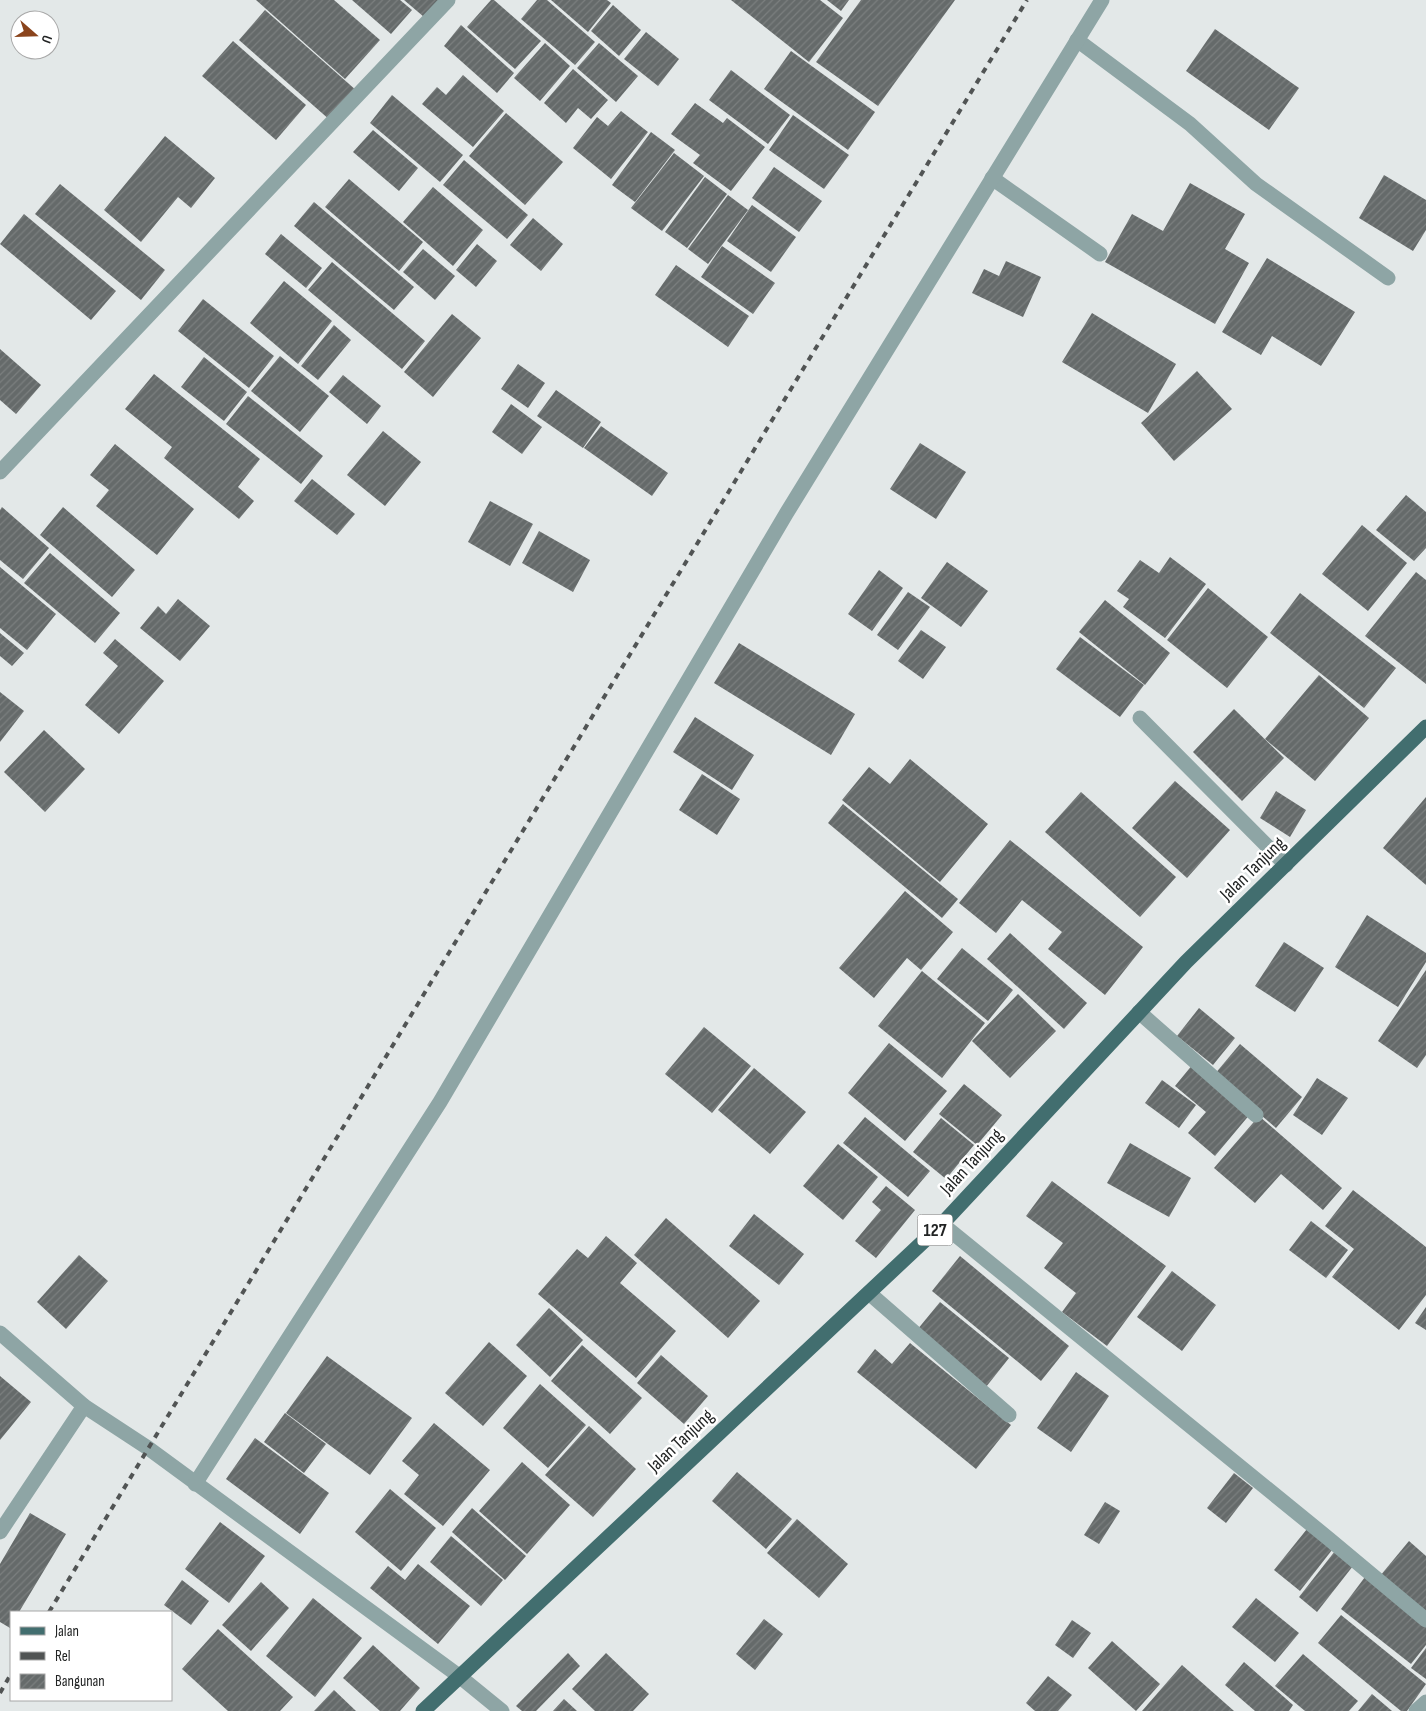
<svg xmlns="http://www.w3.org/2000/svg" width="1426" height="1711" viewBox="0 0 1426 1711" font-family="'Sofia Sans Condensed',sans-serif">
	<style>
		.building { fill: url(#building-hatch) }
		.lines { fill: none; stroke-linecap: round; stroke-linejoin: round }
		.lane { stroke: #8ea5a5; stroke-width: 15 }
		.street { stroke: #8ea5a5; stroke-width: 15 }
		.primary { stroke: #426e6f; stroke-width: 15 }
		.rail { stroke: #515454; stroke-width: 4; stroke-dasharray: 6 6; stroke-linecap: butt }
		.labels { text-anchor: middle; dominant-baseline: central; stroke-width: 5; stroke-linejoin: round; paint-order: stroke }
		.shield { fill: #fff; stroke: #646666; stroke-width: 1 }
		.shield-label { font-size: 18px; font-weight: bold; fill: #222424 }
		.street-label { font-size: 19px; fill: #222424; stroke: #fff }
	</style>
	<defs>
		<pattern id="building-hatch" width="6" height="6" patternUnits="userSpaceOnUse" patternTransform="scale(1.25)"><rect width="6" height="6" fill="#656a6a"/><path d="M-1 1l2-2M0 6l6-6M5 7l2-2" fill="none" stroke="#7b7f7f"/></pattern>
	</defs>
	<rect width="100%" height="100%" fill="#e3e8e8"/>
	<g class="building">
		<path d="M 256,0 L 334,0 L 380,40 L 345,79 Z"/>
		<path d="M 352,0 L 400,0 L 412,10 L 391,34 Z"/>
		<path d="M 404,0 L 439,0 L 424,17 Z"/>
		<path d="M 491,0 L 494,0 L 541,41 L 515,69 L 467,27 Z"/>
		<path d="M 537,0 L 547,0 L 595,42 L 575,65 L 521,19 Z"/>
		<path d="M 551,0 L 607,0 L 611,3 L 588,32 Z"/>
		<path d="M 731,0 L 820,0 L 843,18 L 809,62 Z"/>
		<path d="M 827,0 L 849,0 L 841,11 Z"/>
		<path d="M 861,0 L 955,0 L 878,106 L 816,62 Z"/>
		<path d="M 613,5 L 641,30 L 619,56 L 591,31 Z"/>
		<path d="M 265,10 L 357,91 L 331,121 L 239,40 Z"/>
		<path d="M 461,25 L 514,73 L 497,93 L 444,46 Z"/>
		<path d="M 1215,29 L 1299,88 L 1269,130 L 1186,71 Z"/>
		<path d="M 646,32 L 679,59 L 658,86 L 624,59 Z"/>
		<path d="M 233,41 L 306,105 L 276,140 L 202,76 Z"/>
		<path d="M 545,43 L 570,66 L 540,101 L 514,78 Z"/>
		<path d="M 599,43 L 638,76 L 616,102 L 577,68 Z"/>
		<path d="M 791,51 L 875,112 L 848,150 L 764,89 Z"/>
		<path d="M 573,69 L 608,100 L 591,119 L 578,108 L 566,123 L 544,103 Z"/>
		<path d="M 731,70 L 790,115 L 768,144 L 709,100 Z"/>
		<path d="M 463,75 L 504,111 L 473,147 L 422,104 L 437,87 L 446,95 Z"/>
		<path d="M 392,95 L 463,155 L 440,182 L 370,123 Z"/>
		<path d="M 695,103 L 723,123 L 727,118 L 765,147 L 731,191 L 693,163 L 700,155 L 671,134 Z"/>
		<path d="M 621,111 L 648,132 L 611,179 L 573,148 L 597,117 L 608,126 Z"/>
		<path d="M 506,113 L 563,162 L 525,205 L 469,156 Z"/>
		<path d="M 793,115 L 849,155 L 824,189 L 769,150 Z"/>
		<path d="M 373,130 L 418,168 L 399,191 L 353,152 Z"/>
		<path d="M 651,132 L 675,150 L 635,202 L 612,185 Z"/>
		<path d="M 165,136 L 215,178 L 191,208 L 178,197 L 141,242 L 104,210 Z"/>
		<path d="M 674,153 L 704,176 L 662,231 L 631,208 Z"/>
		<path d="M 464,160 L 528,215 L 507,239 L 443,185 Z"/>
		<path d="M 774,167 L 822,201 L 799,232 L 752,198 Z"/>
		<path d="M 1384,175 L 1426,200 L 1426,230 L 1413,251 L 1359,218 Z"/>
		<path d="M 705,177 L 727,194 L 687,248 L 665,232 Z"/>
		<path d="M 349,179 L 423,242 L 399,271 L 325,207 Z"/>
		<path d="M 1190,183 L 1245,214 L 1225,249 L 1249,263 L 1215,324 L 1105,262 L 1132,214 L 1163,231 Z"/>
		<path d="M 60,184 L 165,270 L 141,300 L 35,214 Z"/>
		<path d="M 433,187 L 483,230 L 453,266 L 403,222 Z"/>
		<path d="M 728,195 L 748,210 L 708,264 L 688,249 Z"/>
		<path d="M 314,202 L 414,287 L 394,310 L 294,226 Z"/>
		<path d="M 752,205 L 796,237 L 771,272 L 727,241 Z"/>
		<path d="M 24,214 L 116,291 L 91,320 L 0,244 Z"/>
		<path d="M 533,218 L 563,244 L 541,271 L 510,245 Z"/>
		<path d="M 281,234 L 322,268 L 306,288 L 265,254 Z"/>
		<path d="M 477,244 L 497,261 L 476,287 L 456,270 Z"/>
		<path d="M 722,246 L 775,283 L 753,314 L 701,277 Z"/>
		<path d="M 423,249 L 455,276 L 435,300 L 403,272 Z"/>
		<path d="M 1267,258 L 1355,312 L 1321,366 L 1272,336 L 1261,355 L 1222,332 Z"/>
		<path d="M 1006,261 L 1041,277 L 1023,317 L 972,293 L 984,269 L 999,276 Z"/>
		<path d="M 332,262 L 425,341 L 402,369 L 308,290 Z"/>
		<path d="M 676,265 L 749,316 L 728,347 L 655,295 Z"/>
		<path d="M 284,281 L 332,321 L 298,364 L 250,323 Z"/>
		<path d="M 203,299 L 274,356 L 249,388 L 178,331 Z"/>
		<path d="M 1092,313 L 1176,364 L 1148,413 L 1062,362 Z"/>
		<path d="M 452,314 L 481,338 L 433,397 L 404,372 Z"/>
		<path d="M 334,325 L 351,340 L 318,380 L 301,366 Z"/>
		<path d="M 0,349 L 41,385 L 16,414 L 0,400 Z"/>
		<path d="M 280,356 L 329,396 L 300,432 L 251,391 Z"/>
		<path d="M 204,357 L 247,392 L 224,421 L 181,387 Z"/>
		<path d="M 518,364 L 545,383 L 528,408 L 501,389 Z"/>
		<path d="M 1197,371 L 1232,409 L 1174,461 L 1141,423 Z"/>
		<path d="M 154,374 L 260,459 L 238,487 L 254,501 L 239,519 L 164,458 L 172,447 L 125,409 Z"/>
		<path d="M 343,375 L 381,406 L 367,424 L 329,392 Z"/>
		<path d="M 556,390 L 601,422 L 583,448 L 537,416 Z"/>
		<path d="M 248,396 L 323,456 L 301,484 L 226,424 Z"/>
		<path d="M 511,404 L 542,427 L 522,454 L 492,432 Z"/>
		<path d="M 601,426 L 668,473 L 652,496 L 584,448 Z"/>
		<path d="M 383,431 L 421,462 L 385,506 L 347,475 Z"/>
		<path d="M 920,443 L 966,472 L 936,519 L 890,489 Z"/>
		<path d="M 115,444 L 194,509 L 157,555 L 96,506 L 109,490 L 90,475 Z"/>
		<path d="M 312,479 L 355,514 L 337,535 L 294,501 Z"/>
		<path d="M 1406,495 L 1426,512 L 1426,548 L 1414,561 L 1376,530 Z"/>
		<path d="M 490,501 L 533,524 L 510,566 L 468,542 Z"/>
		<path d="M 2,507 L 49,548 L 23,579 L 0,560 L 0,510 Z"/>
		<path d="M 63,507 L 135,570 L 112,597 L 40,535 Z"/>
		<path d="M 1362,525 L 1407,563 L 1368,611 L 1322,574 Z"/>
		<path d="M 539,531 L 590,560 L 573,592 L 522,563 Z"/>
		<path d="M 50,553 L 120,613 L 95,643 L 24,583 Z"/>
		<path d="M 1170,557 L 1206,584 L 1165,638 L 1123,607 L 1129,599 L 1117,591 L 1140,560 L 1159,573 Z"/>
		<path d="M 947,562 L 988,591 L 961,627 L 921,598 Z"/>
		<path d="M 0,567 L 56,614 L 27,650 L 0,628 Z"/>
		<path d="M 879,570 L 903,588 L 872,631 L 848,614 Z"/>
		<path d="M 1416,572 L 1426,580 L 1426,684 L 1365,636 Z"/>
		<path d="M 1208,588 L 1268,637 L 1227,688 L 1167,640 Z"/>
		<path d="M 908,592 L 930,607 L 898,650 L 877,635 Z"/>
		<path d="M 1300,593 L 1396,668 L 1364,708 L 1270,633 Z"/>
		<path d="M 178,599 L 210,626 L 180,661 L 140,628 L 158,606 L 166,614 Z"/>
		<path d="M 1105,600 L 1170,653 L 1145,685 L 1079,632 Z"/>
		<path d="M 921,630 L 946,647 L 923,679 L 898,661 Z"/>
		<path d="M 0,633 L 24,653 L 12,666 L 0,656 Z"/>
		<path d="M 1080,637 L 1144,685 L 1120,717 L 1056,669 Z"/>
		<path d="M 115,639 L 164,681 L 119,734 L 85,705 L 118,666 L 103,653 Z"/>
		<path d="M 739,643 L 855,714 L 831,755 L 714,683 Z"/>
		<path d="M 1319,675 L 1369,718 L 1315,781 L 1265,739 Z"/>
		<path d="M 0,692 L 24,711 L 0,742 Z"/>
		<path d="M 1234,709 L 1284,758 L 1242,801 L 1193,752 Z"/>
		<path d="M 695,717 L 754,755 L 732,790 L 673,752 Z"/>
		<path d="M 44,730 L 85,769 L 45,812 L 4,772 Z"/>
		<path d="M 910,759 L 988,824 L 940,882 L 842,800 L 869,767 L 890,784 Z"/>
		<path d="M 702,774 L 740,799 L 717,835 L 679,810 Z"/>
		<path d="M 1175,781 L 1230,830 L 1187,878 L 1132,828 Z"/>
		<path d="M 1276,791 L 1306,810 L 1290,837 L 1260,818 Z"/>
		<path d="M 1081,792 L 1176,877 L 1140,917 L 1045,832 Z"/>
		<path d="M 1426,797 L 1426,885 L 1383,848 Z"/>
		<path d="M 843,804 L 958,899 L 942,918 L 828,823 Z"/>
		<path d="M 1010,840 L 1143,947 L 1105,995 L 1048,949 L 1062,932 L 1022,900 L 996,933 L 959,903 Z"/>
		<path d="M 905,891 L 953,932 L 921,970 L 907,958 L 874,998 L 839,968 Z"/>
		<path d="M 1367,915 L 1426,953 L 1426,962 L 1398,1007 L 1335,967 Z"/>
		<path d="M 1010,933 L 1087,1003 L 1064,1029 L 987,959 Z"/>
		<path d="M 1284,942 L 1324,968 L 1295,1012 L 1255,986 Z"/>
		<path d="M 962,948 L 1013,990 L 988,1021 L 937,979 Z"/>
		<path d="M 1426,970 L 1426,1055 L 1417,1068 L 1378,1041 Z"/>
		<path d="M 922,971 L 985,1023 L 942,1078 L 878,1026 Z"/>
		<path d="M 1018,994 L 1056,1031 L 1010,1078 L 972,1041 Z"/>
		<path d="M 1199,1008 L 1235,1038 L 1213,1065 L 1177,1036 Z"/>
		<path d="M 704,1027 L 751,1066 L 712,1113 L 665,1074 Z"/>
		<path d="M 889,1043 L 947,1091 L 905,1141 L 848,1093 Z"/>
		<path d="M 1240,1044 L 1302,1097 L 1276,1128 L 1214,1075 Z"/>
		<path d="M 1193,1064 L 1251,1113 L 1215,1156 L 1188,1133 L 1206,1112 L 1175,1086 Z"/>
		<path d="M 754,1068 L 806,1112 L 770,1154 L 718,1110 Z"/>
		<path d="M 1317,1078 L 1348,1098 L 1322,1135 L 1293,1115 Z"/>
		<path d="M 1162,1080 L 1196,1105 L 1179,1128 L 1145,1103 Z"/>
		<path d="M 964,1084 L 1002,1115 L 977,1145 L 939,1114 Z"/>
		<path d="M 1259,1116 L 1342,1188 L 1323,1210 L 1281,1174 L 1255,1203 L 1214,1168 Z"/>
		<path d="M 865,1117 L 930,1171 L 908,1197 L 843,1143 Z"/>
		<path d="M 941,1118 L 974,1145 L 946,1179 L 913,1152 Z"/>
		<path d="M 1130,1143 L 1191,1178 L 1169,1217 L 1107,1183 Z"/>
		<path d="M 838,1144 L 878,1177 L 843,1220 L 803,1186 Z"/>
		<path d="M 1052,1181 L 1166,1266 L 1107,1346 L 1062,1312 L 1076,1293 L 1044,1268 L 1063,1243 L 1026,1216 Z"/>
		<path d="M 886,1186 L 915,1210 L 876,1258 L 855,1241 L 881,1210 L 872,1202 Z"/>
		<path d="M 1353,1190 L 1426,1247 L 1426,1295 L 1399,1330 L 1332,1277 L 1354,1249 L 1325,1226 Z"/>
		<path d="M 754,1214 L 804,1254 L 779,1285 L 729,1246 Z"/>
		<path d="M 666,1218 L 760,1301 L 728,1338 L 634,1255 Z"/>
		<path d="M 1311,1221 L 1348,1250 L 1326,1278 L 1289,1250 Z"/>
		<path d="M 606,1236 L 637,1263 L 620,1283 L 676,1331 L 636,1378 L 538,1294 L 577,1249 L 588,1258 Z"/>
		<path d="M 79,1255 L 108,1281 L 66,1329 L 37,1302 Z"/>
		<path d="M 960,1256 L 1069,1346 L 1041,1381 L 932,1291 Z"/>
		<path d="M 1172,1271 L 1216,1305 L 1182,1351 L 1137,1317 Z"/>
		<path d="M 940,1302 L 1009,1358 L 986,1387 L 917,1330 Z"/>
		<path d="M 1426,1307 L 1426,1330 L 1415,1323 Z"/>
		<path d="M 549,1308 L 583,1340 L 550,1377 L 516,1345 Z"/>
		<path d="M 489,1342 L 527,1376 L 483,1426 L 445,1393 Z"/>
		<path d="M 910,1343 L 1011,1425 L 976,1469 L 857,1372 L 875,1349 L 892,1364 Z"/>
		<path d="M 582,1345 L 642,1398 L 610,1434 L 551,1381 Z"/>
		<path d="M 661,1355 L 708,1396 L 684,1424 L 637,1383 Z"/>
		<path d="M 327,1356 L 412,1418 L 370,1475 L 286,1413 Z"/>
		<path d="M 1076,1372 L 1109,1396 L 1071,1452 L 1037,1428 Z"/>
		<path d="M 0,1376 L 31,1402 L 0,1440 Z"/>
		<path d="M 540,1384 L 586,1425 L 548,1468 L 503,1428 Z"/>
		<path d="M 285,1413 L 326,1444 L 304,1473 L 264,1442 Z"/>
		<path d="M 434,1423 L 490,1470 L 443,1526 L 404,1494 L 419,1475 L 402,1461 Z"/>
		<path d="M 589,1426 L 636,1469 L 593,1517 L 545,1475 Z"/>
		<path d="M 255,1438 L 329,1493 L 300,1534 L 226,1479 Z"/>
		<path d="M 522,1462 L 570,1505 L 527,1554 L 479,1511 Z"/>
		<path d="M 737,1472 L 792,1519 L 766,1549 L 712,1501 Z"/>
		<path d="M 1234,1473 L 1253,1488 L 1226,1523 L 1207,1508 Z"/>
		<path d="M 390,1489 L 436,1528 L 401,1571 L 355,1532 Z"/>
		<path d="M 1105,1502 L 1120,1511 L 1099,1544 L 1084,1535 Z"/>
		<path d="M 472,1508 L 526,1556 L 505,1580 L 452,1532 Z"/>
		<path d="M 30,1513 L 66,1534 L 19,1612 L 11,1612 L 10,1628 L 0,1622 L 0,1564 Z"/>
		<path d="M 797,1519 L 848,1564 L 819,1598 L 767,1553 Z"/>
		<path d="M 220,1522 L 265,1556 L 229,1603 L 185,1569 Z"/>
		<path d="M 1307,1529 L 1332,1550 L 1300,1591 L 1274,1570 Z"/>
		<path d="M 451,1536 L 503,1580 L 481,1606 L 430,1562 Z"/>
		<path d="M 1409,1541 L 1426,1556 L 1426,1616 L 1380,1576 Z"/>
		<path d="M 1335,1551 L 1353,1566 L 1317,1612 L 1299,1597 Z"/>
		<path d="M 418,1564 L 470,1606 L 438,1644 L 370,1588 L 388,1566 L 405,1580 Z"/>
		<path d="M 1365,1577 L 1426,1625 L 1426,1645 L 1411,1664 L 1341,1609 Z"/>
		<path d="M 182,1580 L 209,1601 L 191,1625 L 164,1605 Z"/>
		<path d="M 261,1582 L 289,1608 L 251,1651 L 222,1625 Z"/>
		<path d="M 313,1598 L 362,1638 L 315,1697 L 266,1656 Z"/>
		<path d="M 1256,1598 L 1299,1633 L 1275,1662 L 1232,1627 Z"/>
		<path d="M 1341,1615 L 1426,1684 L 1407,1711 L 1401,1711 L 1318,1643 Z"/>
		<path d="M 764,1619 L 783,1634 L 755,1670 L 736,1654 Z"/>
		<path d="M 1072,1620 L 1091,1633 L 1073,1658 L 1055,1645 Z"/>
		<path d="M 218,1629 L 293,1697 L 280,1711 L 228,1711 L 182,1669 Z"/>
		<path d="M 1112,1641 L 1160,1684 L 1136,1711 L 1088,1668 Z"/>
		<path d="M 373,1645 L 420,1688 L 400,1711 L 380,1711 L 343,1678 Z"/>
		<path d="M 1426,1648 L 1426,1679 L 1411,1668 Z"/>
		<path d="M 568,1653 L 580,1666 L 536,1711 L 522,1711 L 516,1706 Z"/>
		<path d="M 606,1653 L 649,1694 L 633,1711 L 595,1711 L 572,1689 Z"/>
		<path d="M 1303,1654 L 1358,1701 L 1349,1711 L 1305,1711 L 1275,1686 Z"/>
		<path d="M 1244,1662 L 1293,1705 L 1289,1711 L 1255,1711 L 1225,1685 Z"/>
		<path d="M 1182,1665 L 1234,1711 L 1142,1711 Z"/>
		<path d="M 1048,1676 L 1072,1695 L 1058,1711 L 1035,1711 L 1026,1703 Z"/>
		<path d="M 334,1690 L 356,1711 L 314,1711 Z"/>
		<path d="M 1372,1694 L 1392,1711 L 1358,1711 Z"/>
		<path d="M 564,1699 L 577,1711 L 553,1711 Z"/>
	</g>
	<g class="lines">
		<g class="lane">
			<path d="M 1077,40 L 1190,124 L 1256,184 L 1388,278"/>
			<path d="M 992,178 L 1100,254"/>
			<path d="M 1139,1012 L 1256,1115"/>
		</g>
		<g class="street">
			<path d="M 0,472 L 448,0"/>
			<path d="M 1140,718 L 1286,865"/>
			<path d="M 942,1224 L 1329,1539 L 1426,1620"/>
			<path d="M 869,1293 L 1009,1415"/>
			<path d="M 0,1333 L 84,1406 L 148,1448 L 459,1676 L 502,1711"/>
			<path d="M 195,1484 L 440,1102 L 786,514 L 1102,0"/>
			<path d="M 0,1532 L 84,1406"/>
			<path d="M 1416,1711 L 1426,1702"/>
		</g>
		<path class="primary" d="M 423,1711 L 942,1224 L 1186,962 L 1426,727"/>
		<g class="rail">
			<path d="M 49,1612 L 1027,0"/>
			<path d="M 0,1693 L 11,1674"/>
		</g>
	</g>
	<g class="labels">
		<rect class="shield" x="917.5" y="1214.5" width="35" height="31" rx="4"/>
		<g class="shield-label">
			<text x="935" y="1230">127</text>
		</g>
		<g class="street-label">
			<text transform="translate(1253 869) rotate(-44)">Jalan Tanjung</text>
			<text transform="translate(972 1162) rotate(-47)">Jalan Tanjung</text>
			<text transform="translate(681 1441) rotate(-43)">Jalan Tanjung</text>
		</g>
	</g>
	<rect x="10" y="1611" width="162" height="90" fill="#ffffff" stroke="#a7a7a7"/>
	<rect x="20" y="1627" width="25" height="8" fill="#426e6f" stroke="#a7a7a7"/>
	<text x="55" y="1636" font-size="15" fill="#222424">Jalan</text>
	<rect x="20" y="1652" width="25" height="8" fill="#515454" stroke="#a7a7a7"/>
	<text x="55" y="1661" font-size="15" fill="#222424">Rel</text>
	<rect x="20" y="1674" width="25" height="15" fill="url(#building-hatch)" stroke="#a7a7a7"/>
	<text x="55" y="1686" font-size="15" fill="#222424">Bangunan</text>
	<g transform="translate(35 35) rotate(110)"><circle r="24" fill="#ffffff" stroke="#a7a7a7"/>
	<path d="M0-4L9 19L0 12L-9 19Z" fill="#8a441c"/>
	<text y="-8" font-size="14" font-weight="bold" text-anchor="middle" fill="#222424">U</text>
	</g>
</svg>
